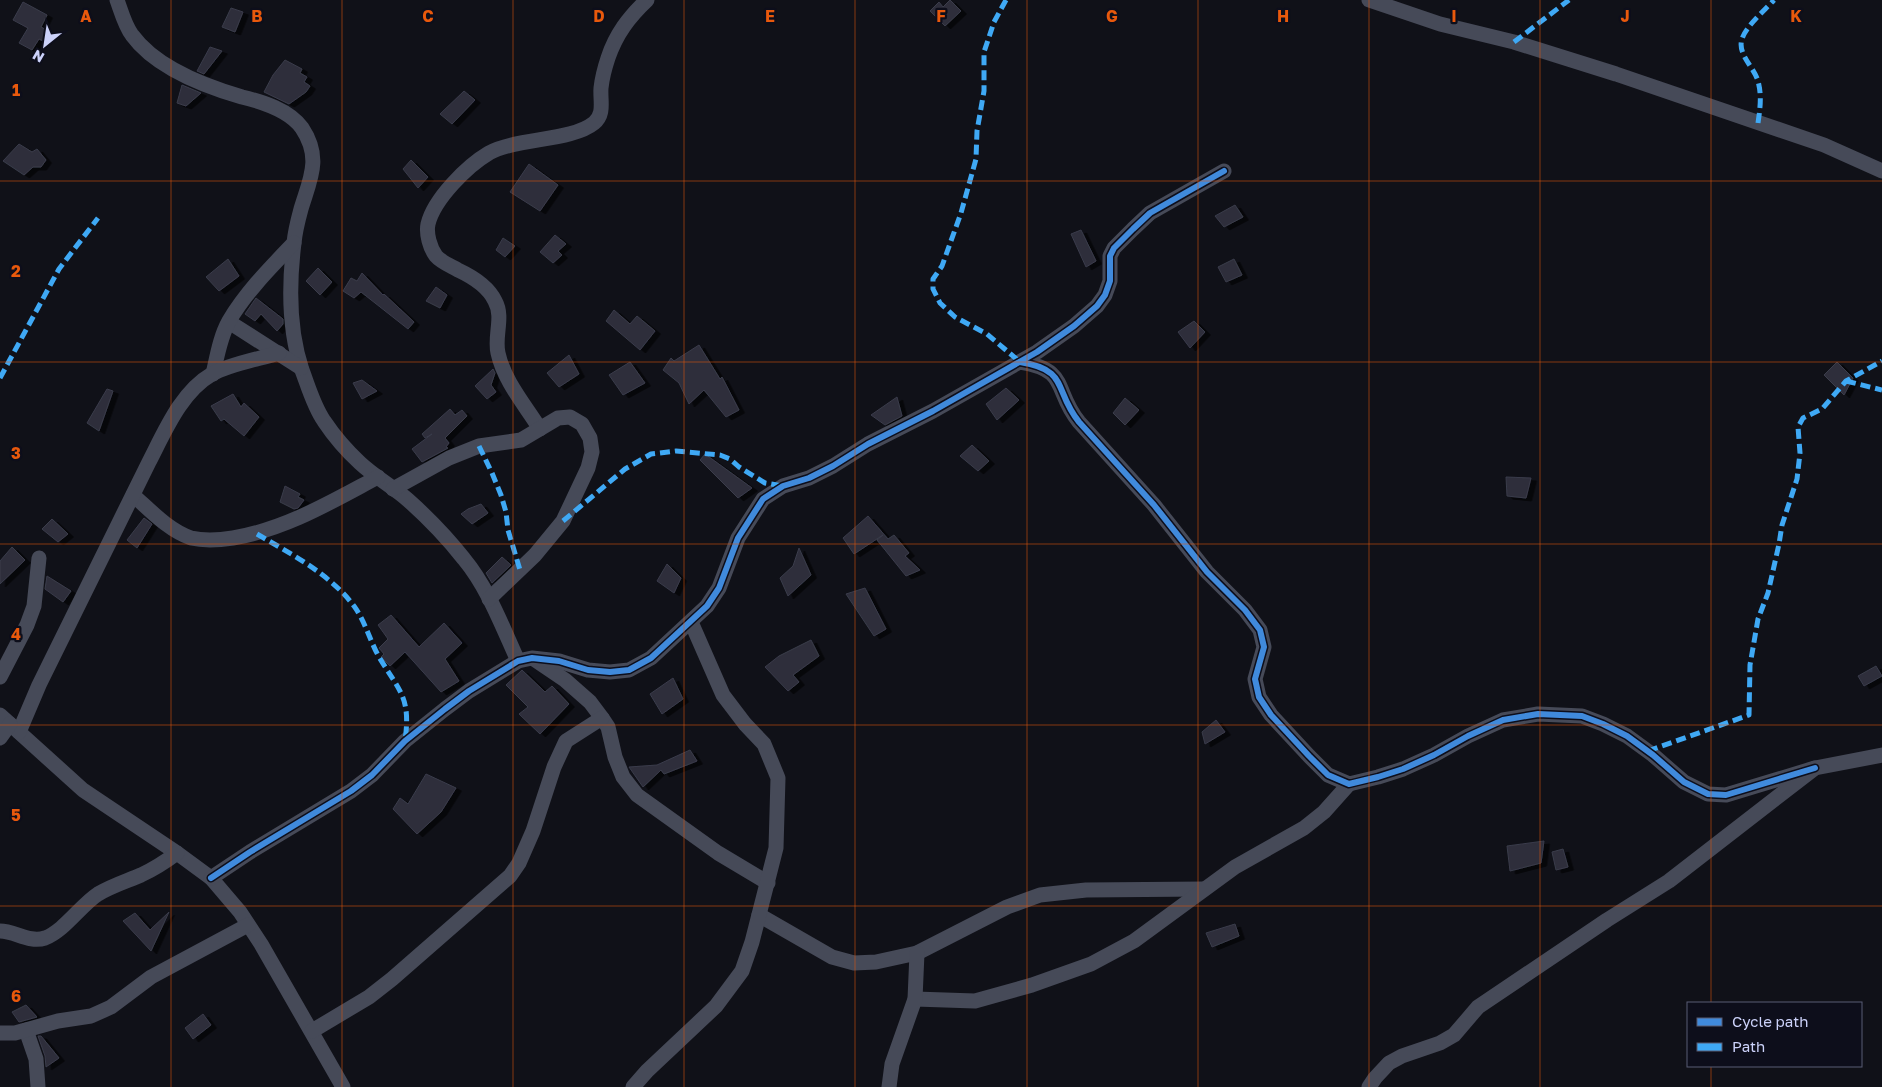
<svg xmlns="http://www.w3.org/2000/svg" width="1882" height="1087" viewBox="0 0 1882 1087" font-family="'Golos Text',sans-serif">
	<style>
		.building { fill: #2e2e3a; stroke: #3a3c4b; filter: url(#shadow) }
		.lines { fill: none; stroke-linecap: round; stroke-linejoin: round }
		.minor { stroke: #464a58; stroke-width: 15 }
		.quiet { stroke: #3fa9f5; stroke-width: 5; stroke-dasharray: 10 5; stroke-linecap: butt }
		.cycleway-casing { stroke: #0d0e1b; stroke-width: 9 }
		.cycleway { stroke: #408adc; stroke-width: 6 }
		.grid { fill: none; stroke: #e8590c; stroke-width: 1; stroke-opacity: 0.55 }
		.grid-label { font-size: 16px; text-anchor: middle; font-weight: bold; fill: #e8590c; stroke: #0d0e1b; stroke-width: 4.5; stroke-linejoin: round; paint-order: stroke }
	</style>
	<defs>
		<filter id="shadow"><feDropShadow dx="5.5" dy="3" stdDeviation="0" flood-color="#0009"/></filter>
	</defs>
	<rect width="100%" height="100%" fill="#101118"/>
	<g class="building">
		<path d="M 950,0 L 961,11 L 945,26 L 930,11 L 939,2 L 943,7 Z"/>
		<path d="M 23,2 L 47,15 L 41,27 L 50,32 L 45,42 L 39,39 L 32,50 L 19,43 L 28,28 L 13,20 Z"/>
		<path d="M 231,8 L 243,12 L 235,32 L 222,27 Z"/>
		<path d="M 210,47 L 222,51 L 204,74 L 197,71 Z"/>
		<path d="M 285,60 L 302,69 L 300,73 L 307,77 L 304,82 L 310,86 L 306,92 L 289,104 L 264,92 L 273,75 Z"/>
		<path d="M 182,85 L 201,93 L 186,106 L 177,103 Z"/>
		<path d="M 464,91 L 475,100 L 452,124 L 440,114 Z"/>
		<path d="M 19,144 L 32,152 L 37,149 L 46,160 L 41,167 L 33,167 L 24,175 L 3,161 Z"/>
		<path d="M 411,160 L 428,177 L 418,188 L 403,169 Z"/>
		<path d="M 529,164 L 558,185 L 540,211 L 510,192 Z"/>
		<path d="M 1235,205 L 1243,217 L 1224,227 L 1215,216 Z"/>
		<path d="M 1081,230 L 1096,261 L 1086,267 L 1071,234 Z"/>
		<path d="M 555,235 L 566,244 L 558,251 L 562,255 L 553,263 L 540,252 Z"/>
		<path d="M 503,238 L 515,246 L 505,257 L 496,250 Z"/>
		<path d="M 228,259 L 239,276 L 219,291 L 206,277 Z"/>
		<path d="M 1234,259 L 1242,275 L 1226,282 L 1218,267 Z"/>
		<path d="M 318,268 L 332,282 L 320,295 L 306,281 Z"/>
		<path d="M 362,273 L 383,295 L 384,294 L 414,322 L 408,329 L 361,292 L 354,298 L 343,291 L 351,278 L 357,281 Z"/>
		<path d="M 436,287 L 447,295 L 440,308 L 426,301 Z"/>
		<path d="M 256,298 L 283,319 L 283,324 L 277,331 L 261,314 L 255,321 L 245,314 Z"/>
		<path d="M 614,310 L 630,324 L 637,316 L 655,331 L 640,350 L 606,321 Z"/>
		<path d="M 1194,321 L 1205,332 L 1190,348 L 1178,332 Z"/>
		<path d="M 699,345 L 720,379 L 722,377 L 739,410 L 726,417 L 704,390 L 689,404 L 679,383 L 663,370 L 671,358 L 674,361 Z"/>
		<path d="M 569,355 L 579,374 L 559,387 L 547,373 Z"/>
		<path d="M 630,362 L 645,383 L 623,395 L 609,375 Z"/>
		<path d="M 1837,362 L 1853,378 L 1844,395 L 1824,375 Z"/>
		<path d="M 493,369 L 495,373 L 491,385 L 496,392 L 487,399 L 475,386 Z"/>
		<path d="M 362,380 L 377,391 L 362,399 L 353,383 Z"/>
		<path d="M 1006,388 L 1019,400 L 997,420 L 986,404 Z"/>
		<path d="M 107,389 L 113,391 L 99,431 L 87,423 Z"/>
		<path d="M 233,394 L 241,407 L 244,403 L 259,417 L 244,436 L 224,419 L 221,421 L 211,406 Z"/>
		<path d="M 897,397 L 902,416 L 885,425 L 871,415 Z"/>
		<path d="M 1125,398 L 1139,410 L 1125,425 L 1113,413 Z"/>
		<path d="M 450,409 L 455,415 L 462,410 L 467,416 L 445,438 L 449,443 L 446,447 L 448,448 L 422,462 L 412,449 L 432,434 L 425,438 L 422,434 Z"/>
		<path d="M 972,445 L 989,461 L 978,471 L 960,456 Z"/>
		<path d="M 705,454 L 752,488 L 738,498 L 700,460 Z"/>
		<path d="M 1506,477 L 1531,478 L 1526,498 L 1507,496 Z"/>
		<path d="M 285,486 L 300,494 L 298,497 L 304,500 L 298,508 L 294,509 L 280,502 Z"/>
		<path d="M 481,504 L 488,513 L 472,524 L 461,514 L 468,509 Z"/>
		<path d="M 868,516 L 888,539 L 894,535 L 909,553 L 905,556 L 920,570 L 906,576 L 877,540 L 883,535 L 854,554 L 843,538 Z"/>
		<path d="M 144,518 L 152,524 L 137,548 L 127,540 Z"/>
		<path d="M 52,519 L 68,534 L 58,542 L 42,529 Z"/>
		<path d="M 12,547 L 25,560 L 0,584 L 0,561 Z"/>
		<path d="M 799,548 L 811,575 L 788,596 L 780,578 L 793,566 Z"/>
		<path d="M 502,557 L 511,565 L 492,583 L 486,573 Z"/>
		<path d="M 667,564 L 681,578 L 674,593 L 657,581 Z"/>
		<path d="M 47,576 L 71,591 L 63,602 L 45,589 Z"/>
		<path d="M 865,588 L 886,629 L 874,636 L 846,594 Z"/>
		<path d="M 391,615 L 419,647 L 444,623 L 462,643 L 445,659 L 459,681 L 441,692 L 405,652 L 390,666 L 381,657 L 384,654 L 379,648 L 388,639 L 378,625 Z"/>
		<path d="M 811,640 L 819,656 L 793,675 L 799,682 L 788,691 L 765,667 L 779,656 Z"/>
		<path d="M 1876,666 L 1882,676 L 1864,686 L 1858,676 Z"/>
		<path d="M 522,670 L 545,692 L 552,686 L 569,704 L 540,734 L 519,714 L 528,707 L 506,685 Z"/>
		<path d="M 673,678 L 683,699 L 662,714 L 650,694 Z"/>
		<path d="M 1216,720 L 1225,732 L 1205,744 L 1202,732 Z"/>
		<path d="M 690,750 L 697,761 L 664,774 L 661,770 L 643,787 L 629,767 L 657,765 Z"/>
		<path d="M 426,774 L 456,788 L 441,812 L 417,834 L 393,809 L 400,798 L 408,804 Z"/>
		<path d="M 1544,841 L 1541,863 L 1510,871 L 1507,846 Z"/>
		<path d="M 1563,849 L 1568,867 L 1556,870 L 1552,852 Z"/>
		<path d="M 169,912 L 151,951 L 123,921 L 135,913 L 150,930 Z"/>
		<path d="M 1235,924 L 1239,936 L 1212,947 L 1206,933 Z"/>
		<path d="M 26,1005 L 37,1017 L 19,1022 L 12,1012 Z"/>
		<path d="M 203,1014 L 211,1025 L 193,1039 L 185,1028 Z"/>
		<path d="M 38,1036 L 41,1036 L 59,1058 L 46,1067 L 45,1056 Z"/>
	</g>
	<g class="lines">
		<g class="minor">
			<path d="M 117,0 C 121,11 125,26 132,35 C 156,68 204,86 242,97 C 263,102 289,110 302,128 C 322,158 310,179 301,209 C 298,220 295,232 294,243 C 289,283 289,331 302,370 C 308,386 314,407 324,421 C 334,436 347,451 360,463 C 375,477 393,487 408,500 C 426,516 449,540 464,559 C 488,588 502,626 518,661"/>
			<path d="M 1369,0 L 1440,24 L 1514,42 L 1616,74 L 1824,145 L 1882,171"/>
			<path d="M 229,322 L 301,368"/>
			<path d="M 1020,362 C 1070,370 1053,390 1079,422 L 1154,505 L 1207,572 L 1245,610 L 1260,630 L 1264,647 L 1255,679 L 1259,697 L 1271,715 L 1309,756 L 1328,775 L 1349,784 L 1378,777 L 1403,769 L 1434,755 L 1468,736 L 1503,720 L 1538,714 L 1582,716 L 1603,724 L 1627,736 L 1653,755 L 1684,782 L 1708,794 L 1726,795 L 1815,768"/>
			<path d="M 213,374 C 217,357 220,337 229,321 C 246,292 271,267 294,243"/>
			<path d="M 540,429 C 525,405 504,381 498,353 C 494,336 504,317 495,301 C 488,286 473,277 458,270 C 451,266 441,262 436,256 C 430,248 426,234 428,224 C 434,199 467,166 489,153 C 516,138 572,141 594,123 C 605,114 600,101 601,88 C 602,79 605,67 608,58 C 616,34 629,17 647,0"/>
			<path d="M 393,489 L 449,458 L 479,446 L 521,440 L 558,418 L 570,417 L 582,424 L 590,438 L 592,452 L 588,468 L 563,521 L 535,555 L 489,599"/>
			<path d="M 133,495 C 150,510 168,530 191,538 C 204,541 220,540 233,538 C 286,529 331,502 378,477"/>
			<path d="M 534,659 L 565,680 L 590,702 L 602,718 L 608,727 L 615,757 L 623,777 L 637,795 L 718,853 L 768,883"/>
			<path d="M 0,677 L 27,625 L 34,606 L 39,558"/>
			<path d="M 0,715 L 83,790 L 177,853 L 211,878 L 240,912 L 261,944 L 343,1087"/>
			<path d="M 19,732 L 39,685 L 149,462 C 165,431 181,392 212,374 C 230,364 259,359 279,353"/>
			<path d="M 0,738 L 10,724"/>
			<path d="M 211,878 L 250,852 L 351,791 L 372,775 L 405,741 L 445,709 L 469,691 L 518,661 L 532,658 L 559,661 L 588,670 L 610,672 L 629,670 L 651,658 L 707,606 L 719,588 L 738,538 L 763,499 L 783,486 L 809,478 L 833,466 L 868,444 L 933,411 L 1037,352 L 1074,326 L 1097,306 L 1105,295 L 1110,281 L 1110,256 L 1114,248 L 1133,229 L 1150,213 L 1224,171"/>
			<path d="M 759,915 L 832,957 L 854,963 L 876,962 L 917,953 L 1007,907 L 1040,895 L 1086,890 L 1204,889"/>
			<path d="M 0,931 C 15,931 29,943 45,938 C 64,931 81,905 98,894 C 111,886 127,881 141,875 C 154,869 165,862 177,853"/>
			<path d="M 915,999 L 975,1001 L 1032,985 L 1091,964 L 1134,941 L 1235,867 L 1304,828 L 1324,812 L 1349,784"/>
			<path d="M 26,1030 L 36,1059 L 38,1087"/>
			<path d="M 312,1031 L 369,997 L 392,979 L 510,876 L 519,863 L 533,831 L 554,767 L 566,741 L 602,718"/>
			<path d="M 0,1033 L 15,1033 L 58,1021 L 91,1016 L 111,1007 L 151,977 L 248,925"/>
			<path d="M 633,1087 L 647,1071 L 716,1006 L 742,971 L 752,942 L 776,848 L 778,778 L 764,744 L 745,724 L 723,695 L 691,622"/>
			<path d="M 889,1087 L 892,1064 L 915,999 L 917,953"/>
			<path d="M 1369,1087 L 1375,1078 L 1389,1063 L 1402,1056 L 1440,1043 L 1454,1035 L 1478,1007 L 1607,920 L 1669,881 L 1815,768 L 1882,755"/>
		</g>
		<g class="quiet">
			<path d="M 1006,0 L 994,22 L 984,52 L 984,91 L 977,131 L 976,159 L 961,213 L 942,266 L 933,279 L 933,289 L 940,303 L 955,317 L 987,334 L 1020,362"/>
			<path d="M 1514,42 L 1569,0"/>
			<path d="M 1758,123 C 1760,109 1762,96 1758,81 C 1754,67 1737,54 1742,39 C 1746,26 1765,10 1774,0"/>
			<path d="M 0,378 L 59,269 L 98,218"/>
			<path d="M 1846,381 L 1882,390"/>
			<path d="M 479,446 L 492,473 L 501,495 L 506,512 L 508,530 L 520,570"/>
			<path d="M 563,521 L 625,469 L 651,454 L 676,451 L 720,455 L 730,459 L 739,467 L 765,483 L 783,486"/>
			<path d="M 257,534 C 291,554 330,574 354,606 C 365,621 370,641 379,657 C 400,692 411,697 405,741"/>
			<path d="M 1648,751 L 1749,715 L 1750,665 L 1758,619 L 1768,593 L 1779,544 L 1782,525 L 1797,479 L 1800,453 L 1798,427 L 1803,418 L 1822,409 L 1846,381 L 1882,361"/>
		</g>
		<defs>
			<g id="cycleway">
				<path d="M 1020,362 C 1070,370 1053,390 1079,422 L 1154,505 L 1207,572 L 1245,610 L 1260,630 L 1264,647 L 1255,679 L 1259,697 L 1271,715 L 1309,756 L 1328,775 L 1349,784 L 1378,777 L 1403,769 L 1434,755 L 1468,736 L 1503,720 L 1538,714 L 1582,716 L 1603,724 L 1627,736 L 1653,755 L 1684,782 L 1708,794 L 1726,795 L 1815,768"/>
				<path d="M 211,878 L 250,852 L 351,791 L 372,775 L 405,741 L 445,709 L 469,691 L 518,661 L 532,658 L 559,661 L 588,670 L 610,672 L 629,670 L 651,658 L 707,606 L 719,588 L 738,538 L 763,499 L 783,486 L 809,478 L 833,466 L 868,444 L 933,411 L 1037,352 L 1074,326 L 1097,306 L 1105,295 L 1110,281 L 1110,256 L 1114,248 L 1133,229 L 1150,213 L 1224,171"/>
			</g>
		</defs>
		<use href="#cycleway" class="cycleway-casing"/>
		<use href="#cycleway" class="cycleway"/>
	</g>
	<path class="grid" d="M 171,0 L 171,1087M 342,0 L 342,1087M 513,0 L 513,1087M 684,0 L 684,1087M 855,0 L 855,1087M 1027,0 L 1027,1087M 1198,0 L 1198,1087M 1369,0 L 1369,1087M 1540,0 L 1540,1087M 1711,0 L 1711,1003M 0,181 L 1882,181M 0,362 L 1882,362M 0,544 L 1882,544M 0,725 L 1882,725M 0,906 L 1882,906M 1711,1066 L 1711,1087"/>
	<g class="grid-label">
		<text x="86" y="22">A</text>
		<text x="257" y="22">B</text>
		<text x="428" y="22">C</text>
		<text x="599" y="22">D</text>
		<text x="770" y="22">E</text>
		<text x="941" y="22">F</text>
		<text x="1112" y="22">G</text>
		<text x="1283" y="22">H</text>
		<text x="1454" y="22">I</text>
		<text x="1625" y="22">J</text>
		<text x="1796" y="22">K</text>
		<text x="16" y="96">1</text>
		<text x="16" y="277">2</text>
		<text x="16" y="459">3</text>
		<text x="16" y="640">4</text>
		<text x="16" y="821">5</text>
		<text x="16" y="1002">6</text>
	</g>
	<rect x="1687" y="1002" width="175" height="65" fill="#0d0e1b" stroke="#595c74"/>
	<rect x="1697" y="1018" width="25" height="8" fill="#408adc" stroke="#595c74"/>
	<text x="1732" y="1027" font-size="15" fill="#ccd2fa">Cycle path</text>
	<rect x="1697" y="1043" width="25" height="8" fill="#3fa9f5" stroke="#595c74"/>
	<text x="1732" y="1052" font-size="15" fill="#ccd2fa">Path</text>
	<g transform="translate(45 45) rotate(210)" stroke="#0d0e1b" stroke-width="4" paint-order="stroke">
	<path d="M0-4L9 19L0 12L-9 19Z" fill="#ccd2fa"/>
	<text y="-8" font-size="14" font-weight="bold" text-anchor="middle" fill="#ccd2fa">N</text>
	</g>
</svg>
